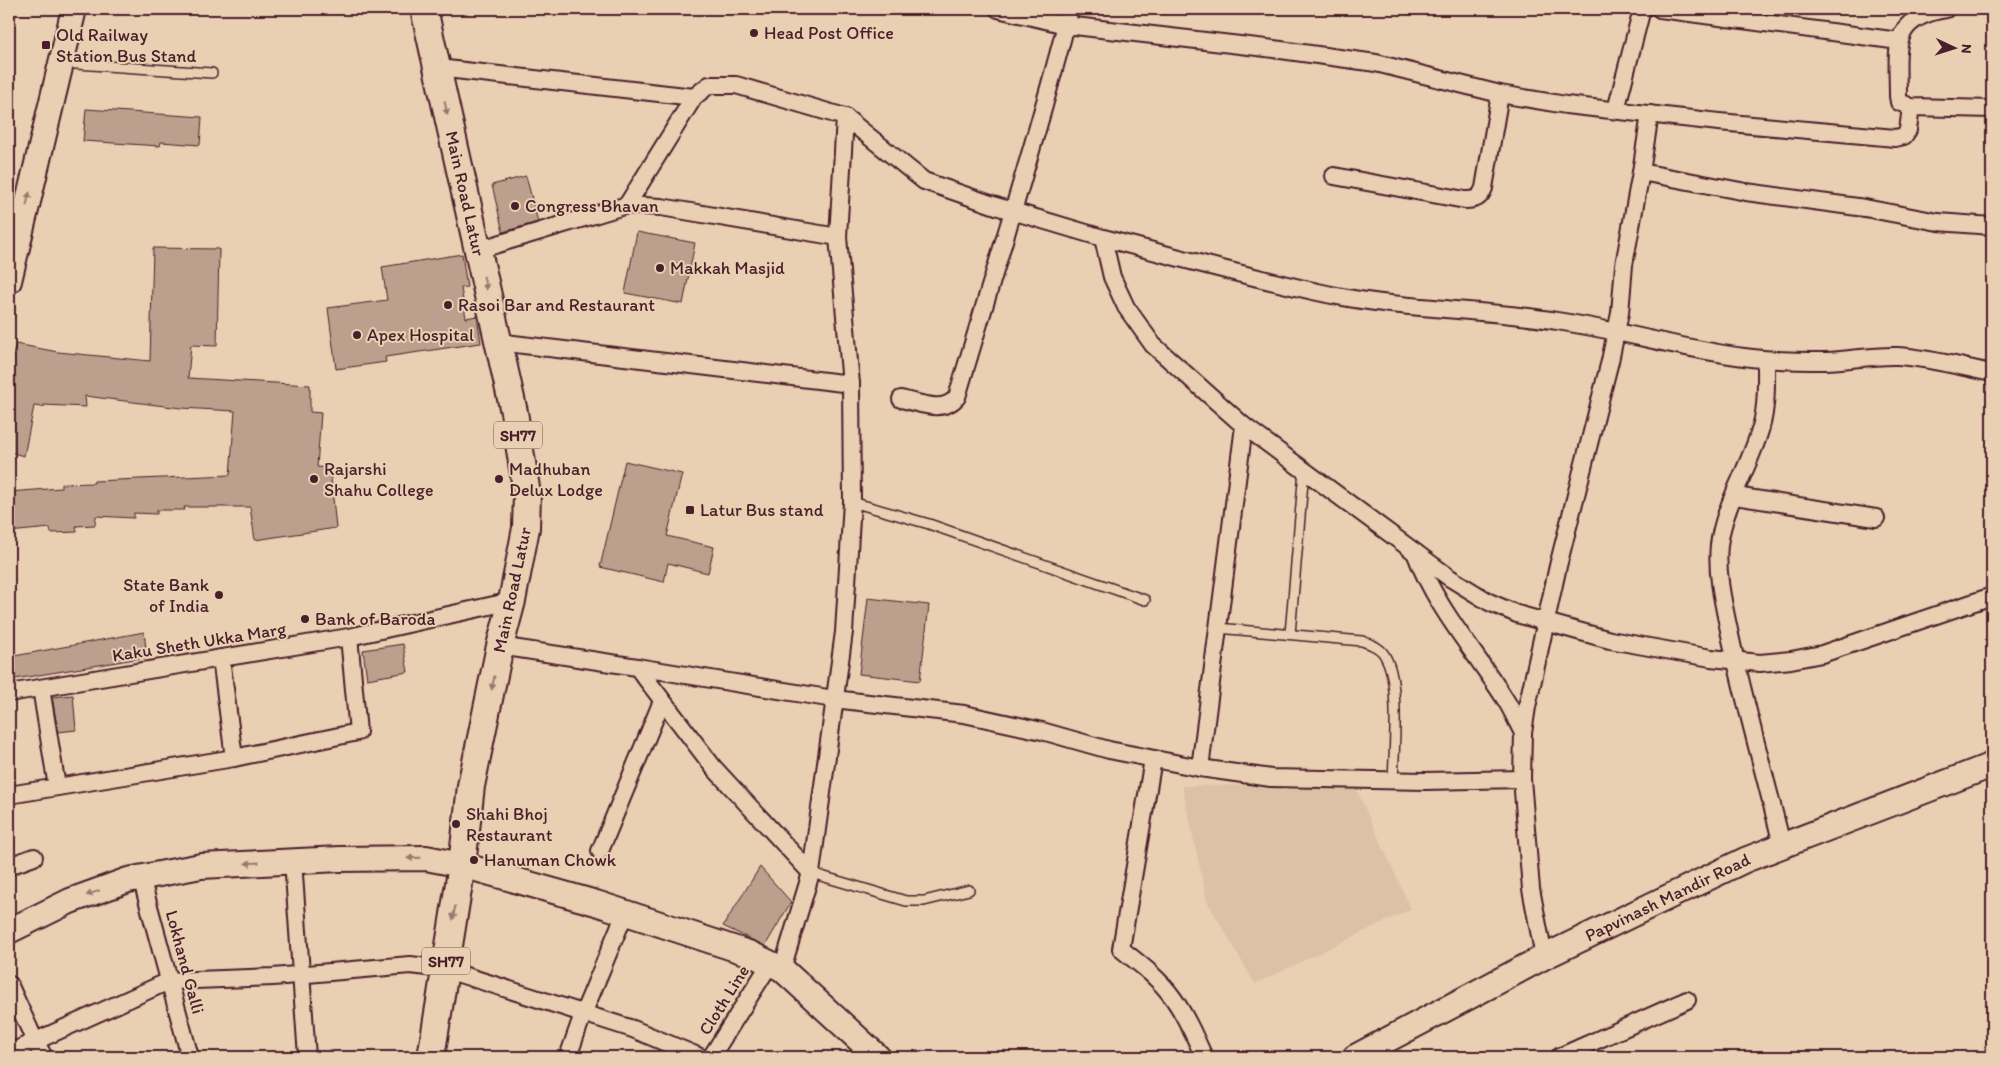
<svg xmlns="http://www.w3.org/2000/svg" width="2001" height="1066" viewBox="0 0 2001 1066" font-family="Itim,sans-serif">
	<style>
		.built { fill: #dcc1a7 }
		.building { fill: #bd9f8d; stroke: #4a1f2b }
		.lines { fill: none; stroke-linecap: round; stroke-linejoin: round }
		.lane-casing { stroke: #4a1f2b; stroke-width: 12 }
		.street-casing { stroke: #4a1f2b; stroke-width: 20 }
		.secondary-casing { stroke: #4a1f2b; stroke-width: 28 }
		.primary-casing { stroke: #4a1f2b; stroke-width: 30 }
		.lane { stroke: #ead0b2; stroke-width: 9 }
		.street { stroke: #ead0b2; stroke-width: 16 }
		.secondary { stroke: #ead0b2; stroke-width: 24 }
		.primary { stroke: #ead0b2; stroke-width: 26 }
		.oneway { fill: #9a786e }
		.poi-dot { fill: #4a1f2b; stroke: #ead0b2; stroke-width: 2 }
		.labels { text-anchor: middle; dominant-baseline: central; stroke-width: 4; stroke-linejoin: round; paint-order: stroke }
		.shield { fill: #ead0b2; stroke: #7a5454; stroke-width: 1 }
		.shield-label { font-size: 16px; font-weight: bold; fill: #4a1f2b }
		.poi-label { font-size: 18px; fill: #4a1f2b; stroke: #ead0b2; text-anchor: start }
		.street-label { font-size: 18px; fill: #4a1f2b; stroke: #ead0b2 }
	</style>
	<rect width="100%" height="100%" fill="#ead0b2"/>
	<filter id="ink" filterUnits="userSpaceOnUse"><feTurbulence type="fractalNoise" baseFrequency=".02" numOctaves="2"/><feDisplacementMap in="SourceGraphic" scale="10" xChannelSelector="R" yChannelSelector="G"/><feConvolveMatrix kernelMatrix="1 2 1 2 8 2 1 2 1" color-interpolation-filters="sRGB"/></filter>
	<g filter="url(#ink)">
		<path class="built" d="M 1354,784 L 1411,909 L 1255,984 L 1207,901 L 1182,786 Z"/>
		<g class="building">
			<path d="M 86,109 L 202,117 L 200,145 L 161,142 L 160,146 L 83,141 Z"/>
			<path d="M 526,176 L 538,222 L 503,232 L 492,185 Z"/>
			<path d="M 637,232 L 695,243 L 683,304 L 625,293 Z"/>
			<path d="M 153,248 L 219,249 L 217,346 L 191,345 L 188,378 L 310,385 L 310,412 L 321,413 L 317,467 L 330,468 L 336,528 L 255,540 L 250,507 L 184,507 L 185,510 L 157,510 L 157,514 L 134,513 L 134,518 L 96,516 L 95,525 L 76,526 L 77,532 L 51,533 L 50,528 L 9,532 L 9,492 L 61,488 L 61,484 L 94,483 L 94,481 L 230,475 L 235,411 L 181,408 L 85,396 L 86,407 L 44,405 L 44,407 L 34,406 L 24,456 L 9,452 L 9,369 L 16,344 L 58,352 L 150,361 Z"/>
			<path d="M 462,254 L 467,287 L 461,288 L 466,318 L 477,316 L 481,343 L 385,357 L 386,362 L 336,369 L 328,308 L 387,300 L 382,267 Z"/>
			<path d="M 625,461 L 682,474 L 667,536 L 714,547 L 708,573 L 668,563 L 664,582 L 600,567 Z"/>
			<path d="M 868,598 L 929,605 L 920,681 L 859,674 Z"/>
			<path d="M 144,632 L 147,657 L 9,680 L 9,657 Z"/>
			<path d="M 403,644 L 408,672 L 367,679 L 363,650 Z"/>
			<path d="M 73,695 L 76,730 L 58,732 L 52,697 Z"/>
			<path d="M 760,867 L 791,902 L 765,946 L 723,926 Z"/>
		</g>
		<g class="lines">
			<defs>
				<g id="lane">
					<path d="M 61,63 L 212,73"/>
					<path d="M 852,502 L 929,524 L 1145,600"/>
					<path d="M 1218,628 L 1362,641 C 1371,644 1382,648 1386,658 C 1400,683 1394,751 1393,781"/>
					<path d="M 1290,634 L 1304,470"/>
					<path d="M 811,873 L 906,901 L 924,901 L 969,890"/>
				</g>
				<g id="street">
					<path d="M 998,9 L 1066,25 L 1266,48 L 1376,63 L 1500,94 L 1566,105 L 1719,122 L 1895,138 L 1904,136 L 1908,130 L 1911,107"/>
					<path d="M 1660,9 L 1899,41"/>
					<path d="M 1946,9 C 1889,18 1898,49 1898,96 L 1899,102 L 1911,107 L 1992,109"/>
					<path d="M 438,68 L 694,97"/>
					<path d="M 1616,110 L 1642,9"/>
					<path d="M 845,117 L 924,181 L 999,207 L 1103,238 L 1112,277 L 1126,307 L 1153,345 L 1244,426 L 1450,578 L 1489,602 L 1517,614 L 1610,640 L 1711,658 L 1760,663 L 1791,660 L 1822,654 L 1992,596"/>
					<path d="M 1641,172 L 1650,114"/>
					<path d="M 1334,176 L 1465,200 C 1476,200 1480,198 1484,188 L 1500,94"/>
					<path d="M 1103,238 C 1181,258 1258,280 1337,296 C 1410,310 1484,309 1557,321 C 1620,330 1681,349 1744,357 C 1771,361 1799,361 1826,361 C 1850,360 1874,355 1898,356 C 1930,358 1962,367 1992,373"/>
					<path d="M 478,250 L 627,205"/>
					<path d="M 498,342 L 851,384"/>
					<path d="M 1766,360 C 1766,382 1767,406 1761,427 C 1750,467 1724,504 1719,545 C 1716,575 1724,606 1730,635 C 1745,705 1765,775 1782,845"/>
					<path d="M 901,399 C 920,403 943,414 957,397 C 995,268 1037,139 1070,9"/>
					<path d="M 1735,496 L 1876,518"/>
					<path d="M 1415,552 C 1435,607 1474,650 1505,699 C 1512,710 1517,722 1523,733"/>
					<path d="M 500,646 L 637,667 L 714,768 L 811,873"/>
					<path d="M 221,658 L 234,758"/>
					<path d="M 637,667 L 834,699 L 964,714 L 1042,731 L 1109,750 L 1200,768 L 1271,778 L 1425,781 L 1522,779"/>
					<path d="M 41,688 L 57,787"/>
					<path d="M 9,693 L 349,637 L 512,601"/>
					<path d="M 1153,759 L 1121,949 C 1140,964 1159,978 1173,998 C 1186,1016 1195,1037 1204,1057"/>
					<path d="M 1200,768 L 1244,426"/>
					<path d="M 9,795 L 234,758 L 358,732 L 349,637"/>
					<path d="M 600,851 L 662,701"/>
					<path d="M 293,861 L 307,1057"/>
					<path d="M 9,866 L 34,857"/>
					<path d="M 141,877 L 190,1057"/>
					<path d="M 1544,957 L 1531,889 L 1522,779 L 1523,733 L 1527,707 L 1558,566 L 1610,361 L 1620,313 L 1624,265 L 1641,172 L 1746,192 L 1865,208 L 1938,222 L 1992,226"/>
					<path d="M 782,969 L 811,873 L 844,632 L 852,502 L 851,384 L 838,237 L 845,117 L 736,85 L 709,85 L 694,97 L 627,205 L 661,207 L 838,237"/>
					<path d="M 9,984 L 35,1041 L 44,1057"/>
					<path d="M 9,1053 L 169,981 L 273,977 L 410,965 L 444,969 L 633,1029 L 700,1057"/>
					<path d="M 568,1057 L 583,1014 L 625,913"/>
					<path d="M 711,1057 L 770,964"/>
					<path d="M 1559,1057 L 1687,1000"/>
				</g>
				<g id="secondary">
					<path d="M 9,281 L 74,9"/>
					<path d="M 9,931 L 70,901 L 128,880 L 201,866 L 340,859 L 426,858 L 462,865 L 596,903 L 751,954 L 782,969 L 878,1057"/>
					<path id="s1" d="M 1355,1057 L 1544,957 L 1745,860 L 1992,765"/>
				</g>
				<g id="primary">
					<path id="s2" d="M 424,9 L 514,412 L 527,494 L 526,528 L 512,601 L 500,646 L 471,786 L 462,865 L 431,1057"/>
				</g>
			</defs>
			<use href="#lane" class="lane-casing"/>
			<use href="#street" class="street-casing"/>
			<use href="#secondary" class="secondary-casing"/>
			<use href="#primary" class="primary-casing"/>
			<use href="#lane" class="lane"/>
			<use href="#street" class="street"/>
			<use href="#secondary" class="secondary"/>
			<use href="#primary" class="primary"/>
		</g>
		<defs><path id="oneway-solid" d="M-6-.8H1V-3.2L6.5 0L1 3.2V.8H-6Z" transform="scale(1.25)"/></defs>
		<g class="oneway">
			<use href="#oneway-solid" transform="translate(446 108) rotate(78)"/>
			<use href="#oneway-solid" transform="translate(28 199) rotate(-77)"/>
			<use href="#oneway-solid" transform="translate(485 283) rotate(78)"/>
			<use href="#oneway-solid" transform="translate(493 683) rotate(102)"/>
			<use href="#oneway-solid" transform="translate(414 858) rotate(179)"/>
			<use href="#oneway-solid" transform="translate(252 863) rotate(177)"/>
			<use href="#oneway-solid" transform="translate(93 893) rotate(160)"/>
			<use href="#oneway-solid" transform="translate(454 913) rotate(100)"/>
		</g>
	</g>
	<g class="poi-dot">
		<circle cx="754" cy="33" r="5"/>
		<rect x="41" y="40" width="10" height="10" rx="2.5"/>
		<circle cx="515" cy="206" r="5"/>
		<circle cx="660" cy="268" r="5"/>
		<circle cx="448" cy="305" r="5"/>
		<circle cx="357" cy="335" r="5"/>
		<circle cx="314" cy="479" r="5"/>
		<circle cx="499" cy="479" r="5"/>
		<rect x="685" y="505" width="10" height="10" rx="2.5"/>
		<circle cx="219" cy="595" r="5"/>
		<circle cx="305" cy="619" r="5"/>
		<circle cx="456" cy="824" r="5"/>
		<circle cx="474" cy="860" r="5"/>
	</g>
	<g class="labels">
		<g class="shield">
			<rect x="494" y="421.5" width="48" height="27" rx="4"/>
			<rect x="422" y="947.5" width="48" height="27" rx="4"/>
		</g>
		<g class="shield-label">
			<text x="518" y="435">SH77</text>
			<text x="446" y="961">SH77</text>
		</g>
		<g class="poi-label">
			<text x="764" y="33">Head Post Office</text>
			<text x="56" y="35">Old Railway<tspan x="56" dy="21">Station Bus Stand</tspan></text>
			<text x="525" y="206">Congress Bhavan</text>
			<text x="670" y="268">Makkah Masjid</text>
			<text x="458" y="305">Rasoi Bar and Restaurant</text>
			<text x="367" y="335">Apex Hospital</text>
			<text x="324" y="469">Rajarshi<tspan x="324" dy="21">Shahu College</tspan></text>
			<text x="509" y="469">Madhuban<tspan x="509" dy="21">Delux Lodge</tspan></text>
			<text x="700" y="510">Latur Bus stand</text>
			<text x="209" y="585" text-anchor="end">State Bank<tspan x="209" dy="21">of India</tspan></text>
			<text x="315" y="619">Bank of Baroda</text>
			<text x="466" y="814">Shahi Bhoj<tspan x="466" dy="21">Restaurant</tspan></text>
			<text x="484" y="860">Hanuman Chowk</text>
		</g>
		<g class="street-label">
			<text stroke="none"><textPath href="#s2" startOffset="189">Main Road Latur</textPath></text>
			<text transform="translate(512 590) rotate(-78)">Main Road Latur</text>
			<text transform="translate(199 642) rotate(-9)">Kaku Sheth Ukka Marg</text>
			<text stroke="none"><textPath href="#s1" startOffset="351">Papvinash Mandir Road</textPath></text>
			<text transform="translate(185 962) rotate(75)">Lokhand Galli</text>
			<text transform="translate(724 1000) rotate(-58)">Cloth Line</text>
		</g>
	</g>
	<rect width="2001" height="1066" fill="none" stroke="#ead0b2" stroke-width="30"/>
	<rect x="15" y="15" width="1971" height="1036" fill="none" stroke="#4a1f2b" stroke-width="2" filter="url(#ink)"/>
	<g transform="translate(1954 48) rotate(94)" stroke="#ead0b2" stroke-width="4" paint-order="stroke">
	<path d="M0-4L9 19L0 12L-9 19Z" fill="#4a1f2b"/>
	<text y="-8" font-size="14" font-weight="bold" text-anchor="middle" fill="#4a1f2b">N</text>
	</g>
</svg>
